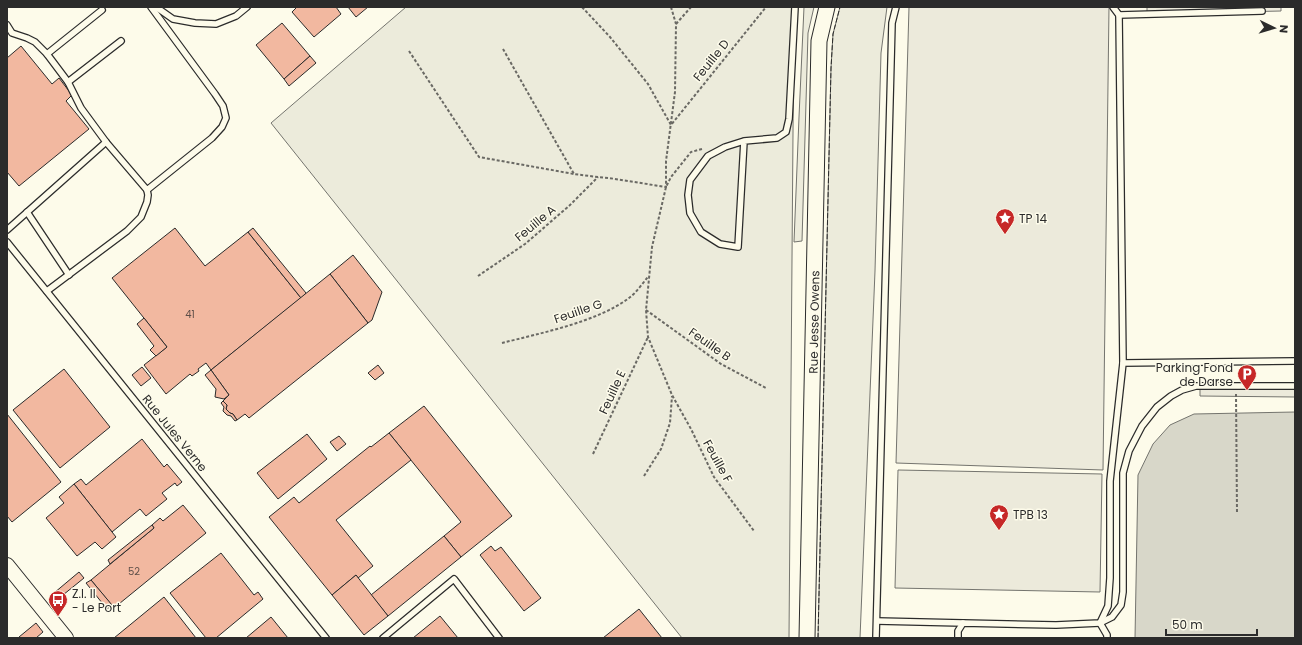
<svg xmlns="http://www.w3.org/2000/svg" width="1302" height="645" viewBox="0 0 1302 645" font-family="Poppins,sans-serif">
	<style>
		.green { fill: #ecebdb; stroke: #74746e }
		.parking { fill: #eceadb; stroke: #74746e }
		.water { fill: #d8d7c9; stroke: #74746e }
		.building { fill: #f2b8a0; stroke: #2b2b2b }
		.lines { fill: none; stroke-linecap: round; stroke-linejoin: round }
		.service-casing { stroke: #2b2b2b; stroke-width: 8 }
		.tertiary-casing { stroke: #2b2b2b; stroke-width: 16 }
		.secondary-casing { stroke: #2b2b2b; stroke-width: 17 }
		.path { stroke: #6a6964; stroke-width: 2; stroke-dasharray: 3 2; stroke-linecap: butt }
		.service { stroke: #fdfbea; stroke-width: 5.5 }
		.tertiary { stroke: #fdfbea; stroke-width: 14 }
		.secondary { stroke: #fdfbea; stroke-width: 15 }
		.fence { stroke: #2b2b2b; stroke-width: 1; stroke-dasharray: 5 2; stroke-linecap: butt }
		.labels { text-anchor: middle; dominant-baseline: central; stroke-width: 3; stroke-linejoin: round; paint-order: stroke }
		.number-label { font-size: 10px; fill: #5d4e48 }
		.street-label { font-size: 12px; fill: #2b2b2b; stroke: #fdfbea }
		.poi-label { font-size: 12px; fill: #2b2b2b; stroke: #fdfbea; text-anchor: start }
	</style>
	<rect width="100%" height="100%" fill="#fdfbea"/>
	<g class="green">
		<path d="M 406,7 L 794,7 L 789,638 L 682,638 L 271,123 Z"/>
		<path d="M 804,7 L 814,7 L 808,33 L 802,241 L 794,242 L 799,117 Z"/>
		<path d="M 840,7 L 887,7 L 881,53 L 875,271 L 860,638 L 818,638 L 831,68 L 833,34 Z"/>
	</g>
	<g class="parking">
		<path d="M 909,7 L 1109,7 L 1103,470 L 896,463 Z"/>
		<path d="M 1147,7 L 1281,7 L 1281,11 L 1147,14 Z"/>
		<path d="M 1200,386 L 1295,386 L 1295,397 L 1200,396 Z"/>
		<path d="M 898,470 L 1102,474 L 1100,592 L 895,588 Z"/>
	</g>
	<path class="water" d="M 1295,412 L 1295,638 L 1135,638 L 1138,475 L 1153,444 L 1170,425 L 1194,414 Z"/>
	<g class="building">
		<path d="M 297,7 L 336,7 L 341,14 L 314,37 L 292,12 Z"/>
		<path d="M 348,7 L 368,7 L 356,17 Z"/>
		<path d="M 282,23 L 310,56 L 284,79 L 256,45 Z"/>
		<path d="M 21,46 L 52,84 L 59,78 L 72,95 L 66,101 L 89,129 L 19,186 L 7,172 L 7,58 Z"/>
		<path d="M 310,56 L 316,63 L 289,86 L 284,79 Z"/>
		<path d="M 175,228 L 205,266 L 248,232 L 301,298 L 211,370 L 206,363 L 198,369 L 199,371 L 192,376 L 190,374 L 166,394 L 144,365 L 167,347 L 112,278 Z"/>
		<path d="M 253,228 L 306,293 L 301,298 L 248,232 Z"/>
		<path d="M 353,255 L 382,292 L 372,320 L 368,323 L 330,274 Z"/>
		<path d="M 330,274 L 368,323 L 249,418 L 245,414 L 237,420 L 233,414 L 230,413 L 226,409 L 227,405 L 223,401 L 229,395 L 211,370 Z"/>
		<path d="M 144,318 L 167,347 L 156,356 L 150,350 L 154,346 L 137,324 Z"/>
		<path d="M 378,365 L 384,373 L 375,380 L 368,373 Z"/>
		<path d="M 142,367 L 151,378 L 141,386 L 132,375 Z"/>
		<path d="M 64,369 L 110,427 L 60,468 L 13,410 Z"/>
		<path d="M 211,370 L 229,395 L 224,399 L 215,397 L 216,389 L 205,375 Z"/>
		<path d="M 223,401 L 227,405 L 226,409 L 230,413 L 233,414 L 237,420 L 235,421 L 231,416 L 227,415 L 223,411 L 224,407 L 221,403 Z"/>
		<path d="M 424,406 L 512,516 L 461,557 L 444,536 L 461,522 L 389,433 Z"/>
		<path d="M 7,414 L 61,482 L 12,522 L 7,516 Z"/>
		<path d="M 389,433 L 411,460 L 336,520 L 373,566 L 358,578 L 356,575 L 332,595 L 269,517 L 294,497 L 299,503 L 370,446 L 371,447 Z"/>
		<path d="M 307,434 L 327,459 L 278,499 L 257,473 Z"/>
		<path d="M 339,436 L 346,444 L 337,451 L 330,442 Z"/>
		<path d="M 142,439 L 164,467 L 167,464 L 182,482 L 177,486 L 175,483 L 162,493 L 167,499 L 146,516 L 140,509 L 112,532 L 74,484 L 81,479 L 86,485 Z"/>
		<path d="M 74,484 L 116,537 L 102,549 L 95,542 L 77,556 L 46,518 L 64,503 L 59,497 Z"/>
		<path d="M 183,505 L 206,533 L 114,608 L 91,580 L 154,528 L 152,525 L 160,518 L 163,521 Z"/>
		<path d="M 152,525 L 154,528 L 110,564 L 108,560 Z"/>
		<path d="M 444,536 L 461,557 L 388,616 L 371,595 Z"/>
		<path d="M 491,546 L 495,551 L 501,547 L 541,598 L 524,611 L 480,555 Z"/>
		<path d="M 221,553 L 254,595 L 258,592 L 263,599 L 216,638 L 206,638 L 170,593 Z"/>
		<path d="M 79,572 L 84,578 L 58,599 L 54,593 Z"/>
		<path d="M 356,575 L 388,616 L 364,635 L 332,595 Z"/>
		<path d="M 91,580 L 112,605 L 107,609 L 86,583 Z"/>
		<path d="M 164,597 L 196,638 L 114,638 Z"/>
		<path d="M 639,609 L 662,638 L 603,638 Z"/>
		<path d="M 440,616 L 458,638 L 413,638 Z"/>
		<path d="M 271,617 L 288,638 L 246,638 Z"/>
		<path d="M 36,623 L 43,632 L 36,638 L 19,638 L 19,637 Z"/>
	</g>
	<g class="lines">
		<defs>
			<g id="service">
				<path d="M 156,7 L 173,19 L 195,23 L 216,24 L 236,16 L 247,7"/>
				<path d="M 1113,7 L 1119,15 L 1123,363"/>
				<path d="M 1119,15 L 1262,11"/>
				<path d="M 7,25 L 12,33 L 27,38 L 35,42 L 47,54 L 68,82 L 81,108 L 106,142 L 147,190 L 212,138 L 222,127 L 226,118 L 223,106 L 215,94 L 151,7"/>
				<path d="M 47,54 L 102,10"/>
				<path d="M 68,82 L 121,41"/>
				<path d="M 744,141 L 738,247 L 720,244 L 701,232 L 690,213 L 688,195 L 690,180 L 708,156 L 725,147 L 744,141 L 777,138 L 786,132 L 789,119 L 795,7"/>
				<path d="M 27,212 L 69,275"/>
				<path d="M 7,230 L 106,142"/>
				<path d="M 7,242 L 326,638"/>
				<path d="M 47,291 L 127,231 L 141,217 L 147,202 L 148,195 L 147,190"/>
				<path d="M 877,621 L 963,623"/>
				<path d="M 383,638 L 454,579 L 499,638"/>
				<path d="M 876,638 L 892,23 L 896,7"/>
				<path d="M 958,638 L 958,631 L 963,623 L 1056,625 L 1100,623 L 1112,617 L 1121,605 L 1123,592 L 1123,473 L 1129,451 L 1142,426 L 1157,407 L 1171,396 L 1182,390 L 1196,386 L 1295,386"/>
				<path d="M 1107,638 L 1107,635 L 1100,623 L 1108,606 L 1110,578 L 1110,481 L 1123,363 L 1295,361"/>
			</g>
			<path id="tertiary" d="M 7,565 L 66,638"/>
			<path id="secondary" d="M 807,638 L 819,41 L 827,7"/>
		</defs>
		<use href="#service" class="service-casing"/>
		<use href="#tertiary" class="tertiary-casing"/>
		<use href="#secondary" class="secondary-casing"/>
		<g class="path">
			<path d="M 582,7 L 610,37 L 648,84 L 671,125 L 766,7"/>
			<path d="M 676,24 L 691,7"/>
			<path d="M 503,49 L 574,174 L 598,177 L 609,178 L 666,187 L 666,161 L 675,92 L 676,24 L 671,7"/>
			<path d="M 409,51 L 479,157 L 574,174"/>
			<path d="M 702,149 L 691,152 L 671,177 L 666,187 L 652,247 L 646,310 L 648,337 L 672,395 L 691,429 L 714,477 L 754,531"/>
			<path d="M 478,276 L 525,244 L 569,206 L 598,177"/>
			<path d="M 646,310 L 721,364 L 766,388"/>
			<path d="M 502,343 C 541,333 597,322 629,298 C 636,293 642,284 648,277"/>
			<path d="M 1236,394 L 1237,512"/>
			<path d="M 593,454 L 648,337"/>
			<path d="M 644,476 L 661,449 L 670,423 L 672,396"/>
		</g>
		<use href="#service" class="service"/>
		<use href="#tertiary" class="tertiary"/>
		<use href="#secondary" class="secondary"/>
		<path class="fence" d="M 818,638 L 831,68 L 833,34 L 840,7"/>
	</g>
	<defs>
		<symbol id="sight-pin" viewBox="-11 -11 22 30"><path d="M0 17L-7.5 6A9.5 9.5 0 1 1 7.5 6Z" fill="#c62828" stroke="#fdfbea"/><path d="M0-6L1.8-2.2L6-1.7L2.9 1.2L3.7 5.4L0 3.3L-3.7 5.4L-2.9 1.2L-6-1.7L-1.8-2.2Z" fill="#fff"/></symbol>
		<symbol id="parking-pin" viewBox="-11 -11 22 30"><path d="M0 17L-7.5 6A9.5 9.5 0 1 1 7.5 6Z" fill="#c62828" stroke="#fdfbea"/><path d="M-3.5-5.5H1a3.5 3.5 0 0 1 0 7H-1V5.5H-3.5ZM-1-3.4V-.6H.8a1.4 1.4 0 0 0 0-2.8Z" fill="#fff"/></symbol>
		<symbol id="bus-pin" viewBox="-11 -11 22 30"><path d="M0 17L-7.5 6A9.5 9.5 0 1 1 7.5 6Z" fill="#c62828" stroke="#fdfbea"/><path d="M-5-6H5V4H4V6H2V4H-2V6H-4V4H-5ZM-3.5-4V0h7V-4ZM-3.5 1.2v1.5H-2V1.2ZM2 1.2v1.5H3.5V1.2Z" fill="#fff"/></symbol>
	</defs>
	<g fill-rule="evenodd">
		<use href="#sight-pin" x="994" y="207" width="22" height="30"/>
		<use href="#parking-pin" x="1236" y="363" width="22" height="30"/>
		<use href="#sight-pin" x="988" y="503" width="22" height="30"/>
		<use href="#bus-pin" x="47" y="589" width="22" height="30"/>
	</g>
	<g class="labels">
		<g class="number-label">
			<text x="190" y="314">41</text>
			<text x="134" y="571">52</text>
		</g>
		<g class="street-label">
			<text transform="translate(711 60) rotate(-51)">Feuille D</text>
			<text transform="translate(535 223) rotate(-40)">Feuille A</text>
			<text transform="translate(578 311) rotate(-19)">Feuille G</text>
			<text transform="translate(814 322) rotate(-89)">Rue Jesse Owens</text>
			<text transform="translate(710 344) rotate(35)">Feuille B</text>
			<text transform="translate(612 392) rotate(-65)">Feuille E</text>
			<text transform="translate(175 433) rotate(51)">Rue Jules Verne</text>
			<text transform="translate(718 461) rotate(61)">Feuille F</text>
		</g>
		<g class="poi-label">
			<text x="1019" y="218">TP 14</text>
			<text x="1233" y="367" text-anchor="end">Parking Fond<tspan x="1233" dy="14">de Darse</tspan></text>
			<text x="1013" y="514">TPB 13</text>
			<text x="72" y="593">Z.I. II<tspan x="72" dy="14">- Le Port</tspan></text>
		</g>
	</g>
	<rect width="1302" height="645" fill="none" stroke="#2b2b2b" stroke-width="16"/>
	<g transform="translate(1274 28) rotate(95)" stroke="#fdfbea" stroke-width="3" paint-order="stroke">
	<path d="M0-3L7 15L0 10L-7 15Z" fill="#2b2b2b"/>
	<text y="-6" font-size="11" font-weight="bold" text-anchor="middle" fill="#2b2b2b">N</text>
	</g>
	<path d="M1166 629v6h91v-6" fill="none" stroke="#2b2b2b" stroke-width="2"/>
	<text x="1172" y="629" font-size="12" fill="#2b2b2b" stroke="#fdfbea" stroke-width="3" paint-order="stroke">50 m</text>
</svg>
